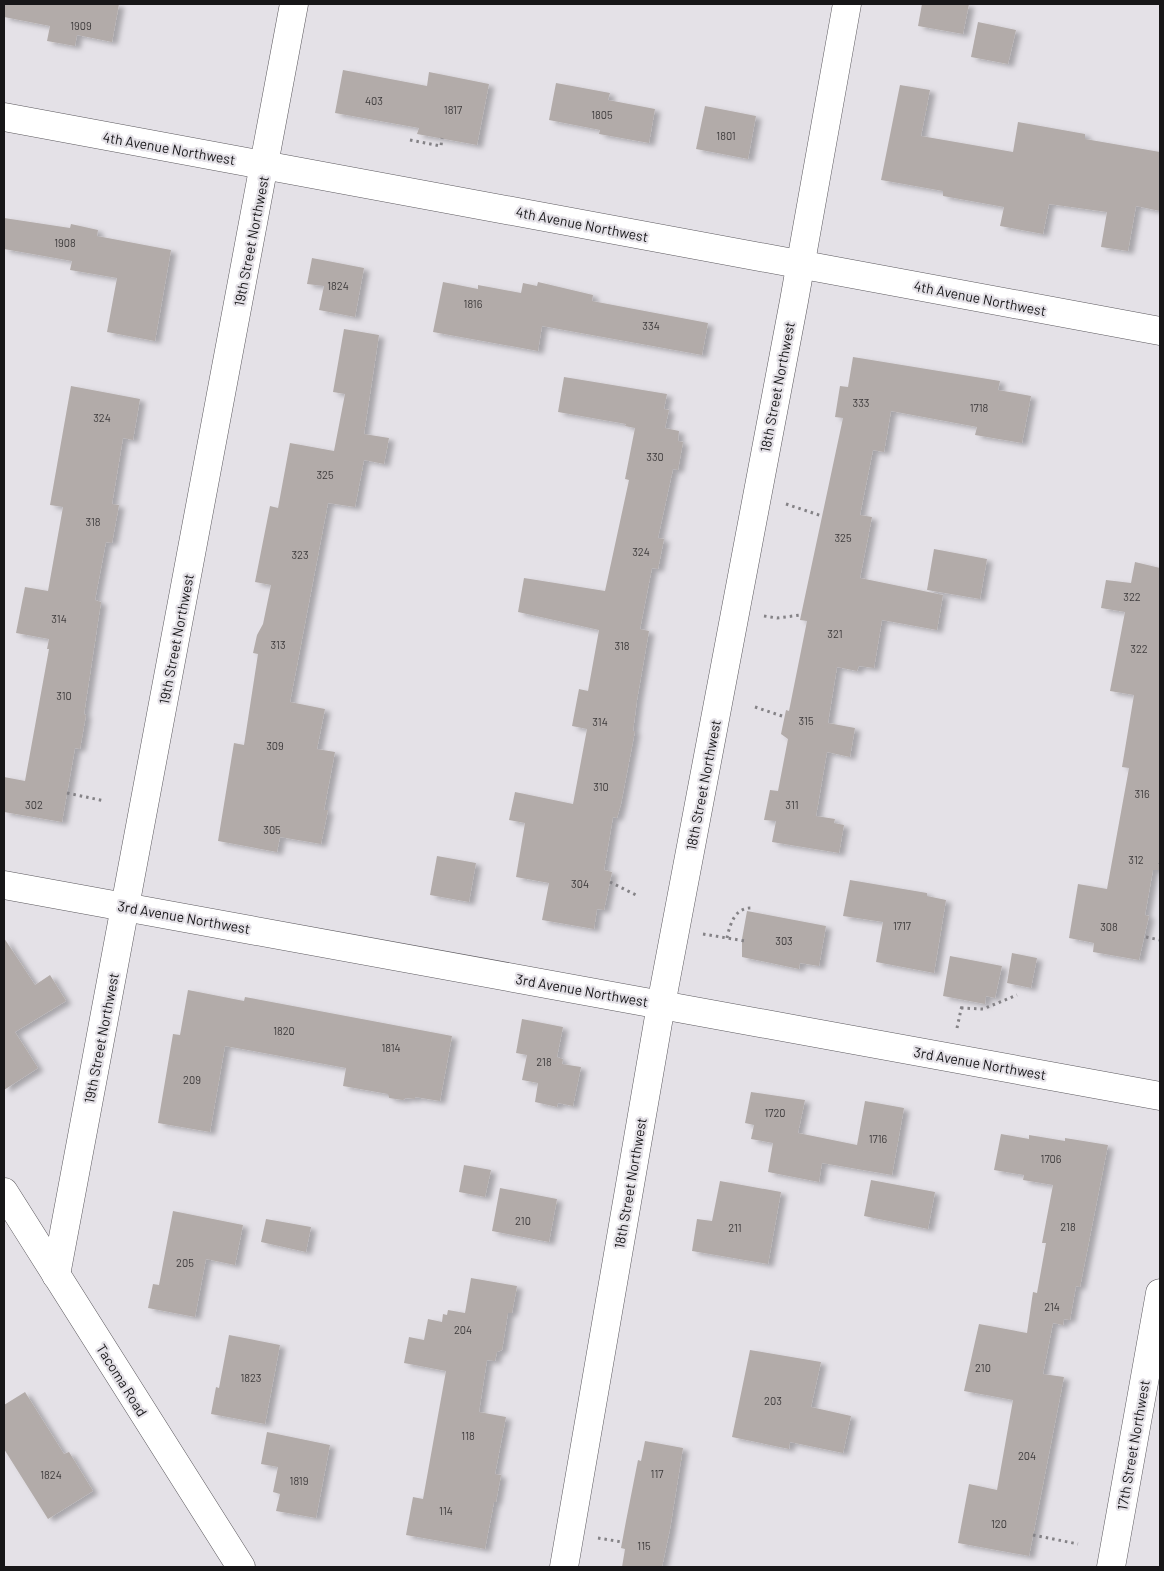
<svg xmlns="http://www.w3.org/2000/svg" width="1164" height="1571" viewBox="0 0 1164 1571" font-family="Barlow,sans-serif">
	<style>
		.building { fill: #b2aba9; filter: url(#shadow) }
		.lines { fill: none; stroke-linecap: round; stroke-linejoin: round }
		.minor-casing { stroke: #5b585d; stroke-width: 29 }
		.path { stroke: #848286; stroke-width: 3; stroke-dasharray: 2.5 4; stroke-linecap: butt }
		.minor { stroke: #fff; stroke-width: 28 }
		.labels { text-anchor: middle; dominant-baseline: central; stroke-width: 4.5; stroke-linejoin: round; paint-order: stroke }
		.number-label { font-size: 11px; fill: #3e3b3c }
		.street-label { font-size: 14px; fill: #171618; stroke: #e4e1e7 }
	</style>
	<defs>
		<filter id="shadow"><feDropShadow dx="5.5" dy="3" stdDeviation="2.5" flood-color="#0004"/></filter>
	</defs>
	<rect width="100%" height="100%" fill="#e4e1e7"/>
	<g class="building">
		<path d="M 4,4 L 119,4 L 112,42 L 77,35 L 75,46 L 47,41 L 50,26 L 4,17 Z"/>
		<path d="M 922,4 L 969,4 L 963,34 L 918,26 Z"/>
		<path d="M 978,22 L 1016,30 L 1008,64 L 971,57 Z"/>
		<path d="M 343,70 L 427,86 L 429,72 L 489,84 L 477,145 L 417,134 L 419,128 L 335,113 Z"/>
		<path d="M 556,83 L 610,93 L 608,100 L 655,109 L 649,143 L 599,134 L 600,130 L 549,120 Z"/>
		<path d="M 900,85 L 930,90 L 921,136 L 1013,152 L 1018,122 L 1085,134 L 1085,139 L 1160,152 L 1160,211 L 1136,206 L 1128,251 L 1101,247 L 1107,212 L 1049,204 L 1043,234 L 1000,226 L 1004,207 L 943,196 L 943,191 L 881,180 Z"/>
		<path d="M 705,106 L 756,116 L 748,159 L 696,149 Z"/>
		<path d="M 4,218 L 70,228 L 71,224 L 98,230 L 97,236 L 171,250 L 155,341 L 107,332 L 117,278 L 70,270 L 72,261 L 4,249 Z"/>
		<path d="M 312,258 L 364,268 L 355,317 L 319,310 L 324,286 L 307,284 Z"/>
		<path d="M 443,282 L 478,289 L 478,285 L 521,293 L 523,283 L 537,286 L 538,282 L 593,295 L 592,301 L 708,323 L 702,355 L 542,326 L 538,351 L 433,332 Z"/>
		<path d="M 344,329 L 379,335 L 364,434 L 389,438 L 384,464 L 364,460 L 355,507 L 328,503 L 290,702 L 325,709 L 317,749 L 335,752 L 324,810 L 328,810 L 321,844 L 280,837 L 277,852 L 218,841 L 234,743 L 244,745 L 258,654 L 253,653 L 257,635 L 263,624 L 271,585 L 255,582 L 270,506 L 278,508 L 290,443 L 334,451 L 345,394 L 333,392 Z"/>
		<path d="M 853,357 L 1000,381 L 998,390 L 1031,396 L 1022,443 L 975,435 L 977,427 L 891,411 L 884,452 L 873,450 L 860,515 L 872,517 L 860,578 L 943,595 L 937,630 L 882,620 L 874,668 L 859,666 L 857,671 L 837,667 L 828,723 L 855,728 L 850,757 L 827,752 L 816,816 L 835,819 L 834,823 L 844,825 L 839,853 L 772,842 L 776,821 L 764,820 L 770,790 L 778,791 L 788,739 L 781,734 L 786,710 L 789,711 L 807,621 L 800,620 L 843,418 L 835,417 L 840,386 L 848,387 Z"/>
		<path d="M 564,377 L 667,394 L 664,409 L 669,410 L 665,428 L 679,431 L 678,441 L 683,442 L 678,470 L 673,469 L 658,538 L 664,539 L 658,569 L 652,568 L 640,629 L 649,631 L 637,700 L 633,731 L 635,731 L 621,804 L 617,818 L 613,817 L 604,870 L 612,872 L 604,910 L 597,909 L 594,929 L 542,920 L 549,883 L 516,877 L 525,823 L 509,820 L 515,792 L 573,804 L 587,729 L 572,726 L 579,689 L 588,691 L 599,630 L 518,612 L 524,578 L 605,591 L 629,480 L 625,479 L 635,428 L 625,426 L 626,424 L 558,412 Z"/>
		<path d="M 71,386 L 140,399 L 133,440 L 123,438 L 112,504 L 119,505 L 112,543 L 106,542 L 95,600 L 101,602 L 84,714 L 86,715 L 80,749 L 75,748 L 62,822 L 4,812 L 4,777 L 25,781 L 49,649 L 47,649 L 49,639 L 16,633 L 25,587 L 48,591 L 63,507 L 50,505 Z"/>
		<path d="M 934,549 L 987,559 L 980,599 L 927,590 Z"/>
		<path d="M 1135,562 L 1160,568 L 1160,870 L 1153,870 L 1145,915 L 1149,916 L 1139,960 L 1093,952 L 1094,943 L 1069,938 L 1078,884 L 1107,889 L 1129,768 L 1122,767 L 1134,695 L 1110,691 L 1125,612 L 1101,608 L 1106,580 L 1131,583 Z"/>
		<path d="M 437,856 L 476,863 L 469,902 L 430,895 Z"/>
		<path d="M 850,880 L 927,893 L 927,896 L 946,900 L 934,973 L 876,962 L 883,922 L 843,916 Z"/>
		<path d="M 747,911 L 826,926 L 819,966 L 800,963 L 799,969 L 742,957 L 742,939 Z"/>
		<path d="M 4,938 L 35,985 L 50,975 L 66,1001 L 15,1032 L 38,1068 L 4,1090 Z"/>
		<path d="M 1012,953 L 1037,958 L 1031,988 L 1007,983 Z"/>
		<path d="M 950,956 L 1002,966 L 995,998 L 986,996 L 985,1004 L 943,996 Z"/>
		<path d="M 188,990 L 244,1001 L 245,997 L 452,1036 L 440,1101 L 415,1097 L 415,1099 L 406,1098 L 403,1100 L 389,1098 L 388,1094 L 343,1086 L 346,1068 L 225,1046 L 210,1132 L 158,1123 L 173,1034 L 180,1035 Z"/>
		<path d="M 522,1019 L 563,1027 L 557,1057 L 563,1059 L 562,1064 L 581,1067 L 573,1106 L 558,1103 L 557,1107 L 535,1102 L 538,1083 L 522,1080 L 527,1055 L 516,1053 Z"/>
		<path d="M 751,1092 L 805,1100 L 798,1133 L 857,1145 L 865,1101 L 904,1108 L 892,1175 L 822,1163 L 819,1182 L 768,1172 L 773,1143 L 751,1139 L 754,1125 L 745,1123 Z"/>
		<path d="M 1001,1134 L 1029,1139 L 1029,1135 L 1065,1141 L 1065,1138 L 1108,1145 L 1080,1287 L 1076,1286 L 1070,1320 L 1064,1319 L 1063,1325 L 1053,1323 L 1043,1374 L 1064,1377 L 1029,1556 L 958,1543 L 969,1484 L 997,1490 L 1013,1400 L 964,1391 L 979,1324 L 1027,1333 L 1033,1292 L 1037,1293 L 1046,1243 L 1042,1243 L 1053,1185 L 1023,1180 L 1024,1175 L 994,1170 Z"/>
		<path d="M 464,1165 L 491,1170 L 485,1197 L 459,1192 Z"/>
		<path d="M 871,1180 L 935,1192 L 928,1229 L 864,1216 Z"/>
		<path d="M 720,1181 L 781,1192 L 768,1264 L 692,1251 L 697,1219 L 712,1221 Z"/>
		<path d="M 500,1188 L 557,1199 L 549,1242 L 492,1231 Z"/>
		<path d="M 173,1211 L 243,1225 L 235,1265 L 206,1259 L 195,1317 L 148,1308 L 153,1284 L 159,1285 Z"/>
		<path d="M 266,1219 L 311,1227 L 306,1252 L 261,1242 Z"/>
		<path d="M 471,1278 L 517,1286 L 512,1313 L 508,1313 L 502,1350 L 497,1352 L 495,1361 L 487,1360 L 479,1412 L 506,1417 L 495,1474 L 501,1475 L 496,1502 L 494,1502 L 485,1549 L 406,1535 L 413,1497 L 423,1499 L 446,1371 L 404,1363 L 409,1337 L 424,1340 L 428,1319 L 442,1322 L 443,1314 L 447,1315 L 448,1310 L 465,1313 Z"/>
		<path d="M 229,1335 L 280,1345 L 265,1424 L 211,1414 L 216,1387 L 219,1388 Z"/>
		<path d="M 750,1350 L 821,1362 L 811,1407 L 851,1416 L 843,1453 L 790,1442 L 789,1449 L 732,1437 Z"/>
		<path d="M 25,1392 L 64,1454 L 69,1452 L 93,1491 L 48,1519 L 4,1449 L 4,1405 Z"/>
		<path d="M 267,1432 L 330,1445 L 316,1518 L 276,1511 L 280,1494 L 273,1492 L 278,1467 L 261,1464 Z"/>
		<path d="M 645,1441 L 683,1448 L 670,1529 L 662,1567 L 622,1567 L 625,1549 L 621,1548 L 626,1521 L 638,1460 L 641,1461 Z"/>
	</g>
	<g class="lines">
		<defs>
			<g id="minor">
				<path d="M 4,117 L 1160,331"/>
				<path d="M 4,885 L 1160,1096"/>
				<path d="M 4,1192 L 241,1567"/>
				<path d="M 56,1275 L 294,4"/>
				<path d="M 564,1567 L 661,1005 L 794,301 L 847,4"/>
				<path d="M 1111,1567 L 1160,1293"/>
			</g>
		</defs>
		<use href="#minor" class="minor-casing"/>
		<g class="path">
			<path d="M 410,140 L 441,146 L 442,138"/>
			<path d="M 786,504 L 822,516"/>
			<path d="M 764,616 L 777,618 L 801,615"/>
			<path d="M 755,707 L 785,717"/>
			<path d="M 67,793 L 105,801"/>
			<path d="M 1160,863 L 1160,864"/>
			<path d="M 610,882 L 638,896"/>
			<path d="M 703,934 L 745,941"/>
			<path d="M 1146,937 L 1160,940"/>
			<path d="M 727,938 C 730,924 735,907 752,908"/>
			<path d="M 961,1008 L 983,1009 L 1017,995"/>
			<path d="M 957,1028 L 962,1005"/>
			<path d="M 1033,1535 L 1078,1544"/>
			<path d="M 598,1538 L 622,1542"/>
		</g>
		<use href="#minor" class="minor"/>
	</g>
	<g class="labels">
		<g class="number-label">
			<text x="81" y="25">1909</text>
			<text x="374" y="100">403</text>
			<text x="453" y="109">1817</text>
			<text x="602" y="114">1805</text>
			<text x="726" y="135">1801</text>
			<text x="65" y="242">1908</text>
			<text x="338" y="285">1824</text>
			<text x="473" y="303">1816</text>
			<text x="651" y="325">334</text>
			<text x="861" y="402">333</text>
			<text x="979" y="407">1718</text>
			<text x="102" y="417">324</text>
			<text x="655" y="456">330</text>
			<text x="325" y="474">325</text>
			<text x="93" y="521">318</text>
			<text x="843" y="537">325</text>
			<text x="641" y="551">324</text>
			<text x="300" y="554">323</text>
			<text x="1132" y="596">322</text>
			<text x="59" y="618">314</text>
			<text x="835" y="633">321</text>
			<text x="278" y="644">313</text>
			<text x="622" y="645">318</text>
			<text x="1139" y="648">322</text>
			<text x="64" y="695">310</text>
			<text x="806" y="720">315</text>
			<text x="600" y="721">314</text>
			<text x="275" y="745">309</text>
			<text x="601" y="786">310</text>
			<text x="1142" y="793">316</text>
			<text x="34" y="804">302</text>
			<text x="792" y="804">311</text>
			<text x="272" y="829">305</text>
			<text x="1136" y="859">312</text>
			<text x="580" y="883">304</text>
			<text x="902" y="925">1717</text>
			<text x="1109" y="926">308</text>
			<text x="784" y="940">303</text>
			<text x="284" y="1030">1820</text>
			<text x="391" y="1047">1814</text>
			<text x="544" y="1061">218</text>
			<text x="192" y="1079">209</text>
			<text x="775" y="1112">1720</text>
			<text x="878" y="1138">1716</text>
			<text x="1051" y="1158">1706</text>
			<text x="523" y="1220">210</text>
			<text x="1068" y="1226">218</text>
			<text x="735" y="1227">211</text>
			<text x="185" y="1262">205</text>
			<text x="1052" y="1306">214</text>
			<text x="463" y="1329">204</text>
			<text x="983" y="1367">210</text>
			<text x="251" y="1377">1823</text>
			<text x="773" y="1400">203</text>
			<text x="468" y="1435">118</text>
			<text x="1027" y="1455">204</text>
			<text x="657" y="1473">117</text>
			<text x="51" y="1474">1824</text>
			<text x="299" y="1480">1819</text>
			<text x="446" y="1510">114</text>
			<text x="999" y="1523">120</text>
			<text x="644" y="1545">115</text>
		</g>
		<g class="street-label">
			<text transform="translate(169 148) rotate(10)">4th Avenue Northwest</text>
			<text transform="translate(582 224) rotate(11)">4th Avenue Northwest</text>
			<text transform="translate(251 241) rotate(-79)">19th Street Northwest</text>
			<text transform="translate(980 298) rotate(11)">4th Avenue Northwest</text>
			<text transform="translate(777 387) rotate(-79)">18th Street Northwest</text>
			<text transform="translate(176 639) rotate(-79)">19th Street Northwest</text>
			<text transform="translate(703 785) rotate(-79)">18th Street Northwest</text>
			<text transform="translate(184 917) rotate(10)">3rd Avenue Northwest</text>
			<text transform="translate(582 990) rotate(10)">3rd Avenue Northwest</text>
			<text transform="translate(101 1038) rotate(-79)">19th Street Northwest</text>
			<text transform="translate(980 1063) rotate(10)">3rd Avenue Northwest</text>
			<text transform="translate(630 1183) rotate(-80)">18th Street Northwest</text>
			<text transform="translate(122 1380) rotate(58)">Tacoma Road</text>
			<text transform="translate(1133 1445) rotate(-80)">17th Street Northwest</text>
		</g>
	</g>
	<rect width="1164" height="1571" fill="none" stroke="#171618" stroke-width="10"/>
</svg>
